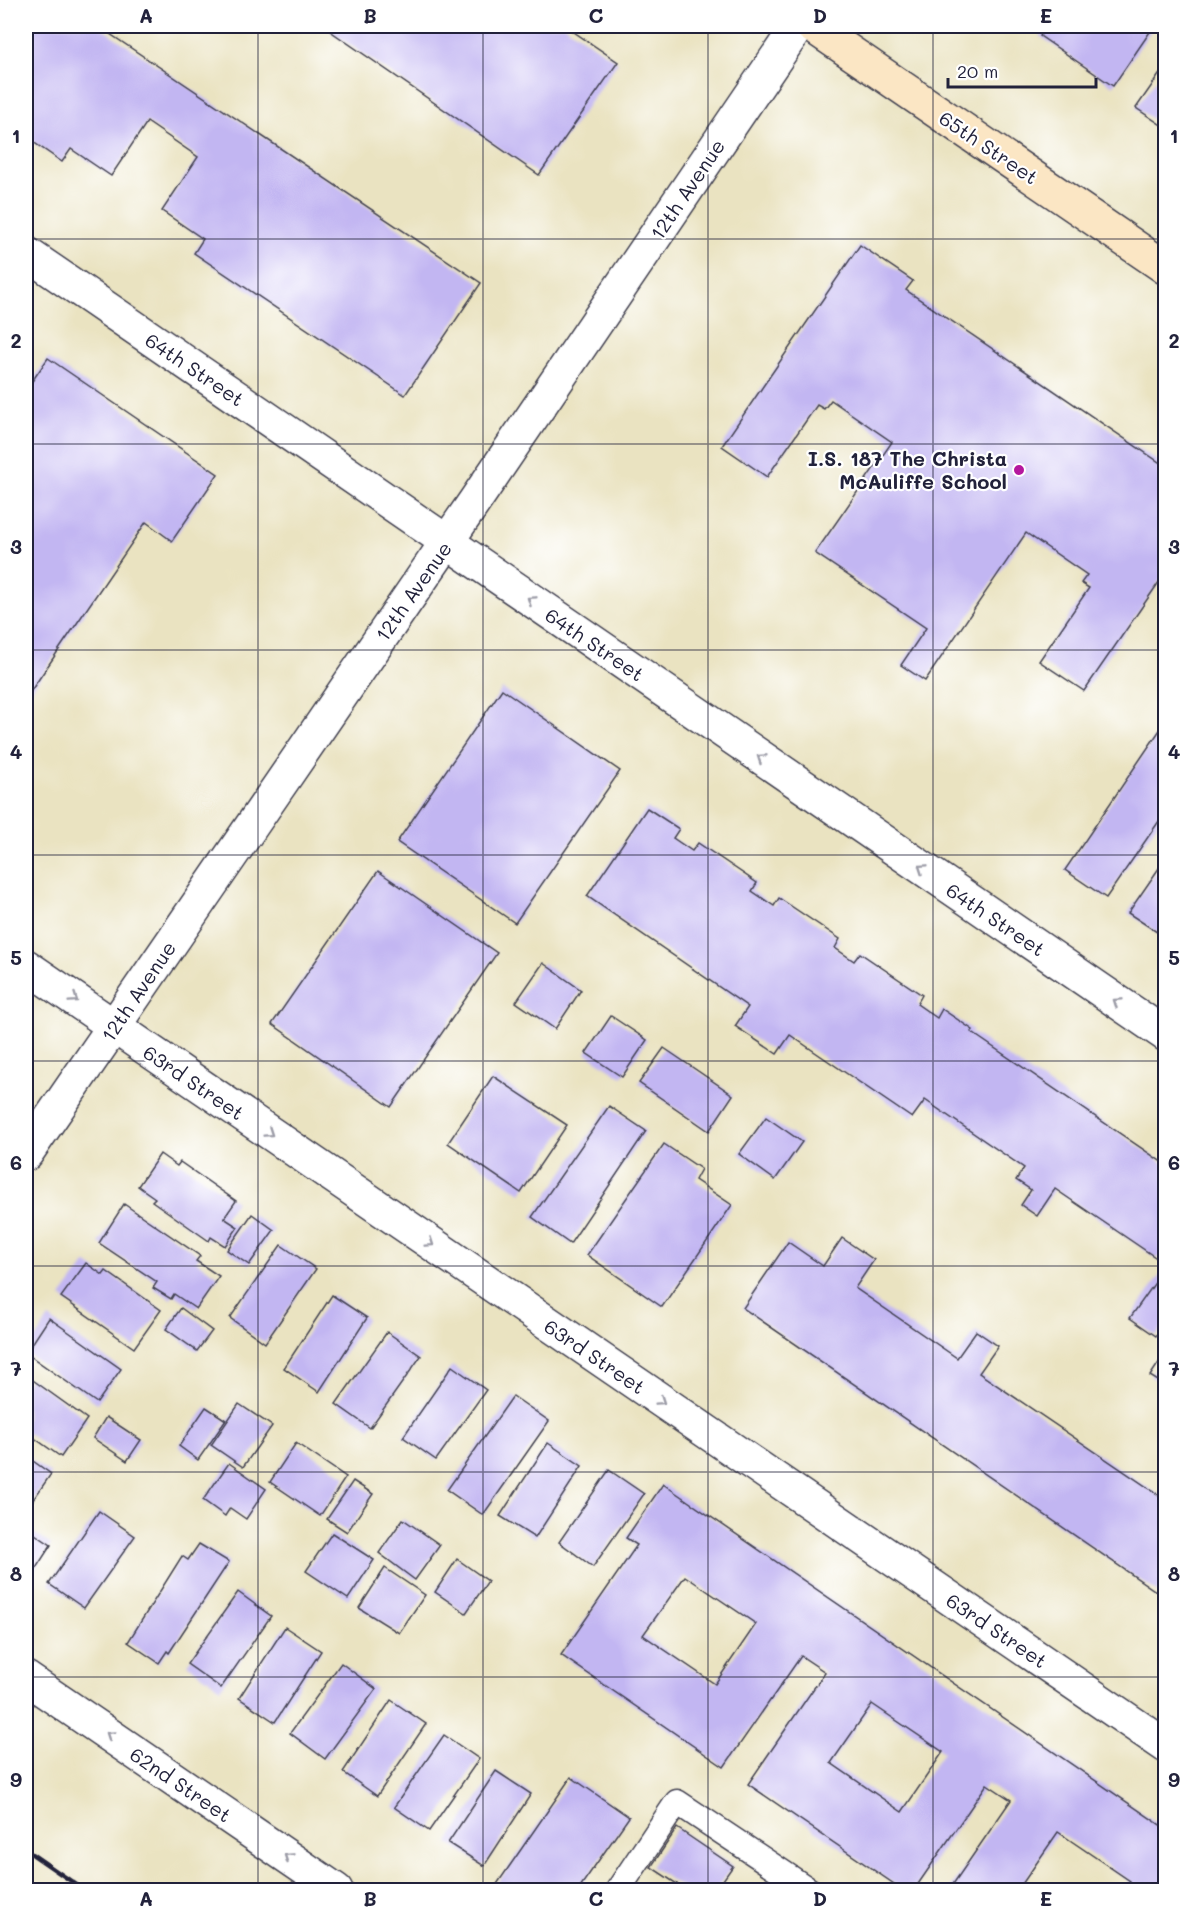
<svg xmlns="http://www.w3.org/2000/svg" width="1191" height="1916" viewBox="0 0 1191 1916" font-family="Mali,sans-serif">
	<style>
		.building { fill: #c2b6f2; fill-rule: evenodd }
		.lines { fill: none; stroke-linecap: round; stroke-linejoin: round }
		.service-casing { stroke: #403f4f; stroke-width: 27 }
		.minor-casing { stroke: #403f4f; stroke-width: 36 }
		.secondary-casing { stroke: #403f4f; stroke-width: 36 }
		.service { stroke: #fff; stroke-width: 24 }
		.minor { stroke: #fff; stroke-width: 33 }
		.secondary { stroke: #fbe6c4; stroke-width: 33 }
		.rail { stroke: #22223b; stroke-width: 4.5 }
		.oneway { stroke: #9c9ca7 }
		.grid { fill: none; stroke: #22223b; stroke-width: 1.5; stroke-opacity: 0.55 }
		.poi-dot { fill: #b5179e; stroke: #fff; stroke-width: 2 }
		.labels { text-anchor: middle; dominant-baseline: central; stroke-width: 4.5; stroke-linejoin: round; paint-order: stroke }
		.street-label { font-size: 20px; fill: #22223b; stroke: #fff }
		.poi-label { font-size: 20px; font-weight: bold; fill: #22223b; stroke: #fff; text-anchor: end }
		.neatline { fill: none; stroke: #22223b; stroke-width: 2 }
		.grid-label { font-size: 20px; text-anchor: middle; font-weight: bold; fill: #22223b }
	</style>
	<rect width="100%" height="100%" fill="#fff"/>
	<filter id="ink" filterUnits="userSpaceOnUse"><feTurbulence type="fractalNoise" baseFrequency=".0167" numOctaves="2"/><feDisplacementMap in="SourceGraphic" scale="12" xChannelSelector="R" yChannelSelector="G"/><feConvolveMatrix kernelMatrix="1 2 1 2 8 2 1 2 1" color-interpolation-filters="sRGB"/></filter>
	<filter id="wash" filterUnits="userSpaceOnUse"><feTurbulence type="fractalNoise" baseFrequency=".008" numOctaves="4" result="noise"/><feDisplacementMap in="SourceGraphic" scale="24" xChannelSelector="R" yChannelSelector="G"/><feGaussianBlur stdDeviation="1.35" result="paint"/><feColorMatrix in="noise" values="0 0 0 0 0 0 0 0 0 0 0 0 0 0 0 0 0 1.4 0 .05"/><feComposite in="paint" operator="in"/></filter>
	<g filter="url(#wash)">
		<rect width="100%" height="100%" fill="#eae3c1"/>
		<g id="blocks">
			<g class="building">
				<path d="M 26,26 L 98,26 L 481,283 L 405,395 L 194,253 L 203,239 L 162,211 L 198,157 L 147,122 L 111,176 L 71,149 L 62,162 L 26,137 Z"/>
				<path d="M 323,26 L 565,26 L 618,62 L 539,175 Z"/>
				<path d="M 1047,26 L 1154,26 L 1113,86 L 1040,36 Z"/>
				<path d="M 1166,65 L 1166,128 L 1136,108 Z"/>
				<path d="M 860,245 L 913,281 L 906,290 L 1162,464 L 1166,460 L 1166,572 L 1084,691 L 1039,661 L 1089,588 L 1081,583 L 1087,575 L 1026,533 L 925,681 L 901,665 L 926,628 L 815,553 L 892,442 L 831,400 L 824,409 L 817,405 L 767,477 L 722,446 Z"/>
				<path d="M 48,358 L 218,474 L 172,541 L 146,522 L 26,698 L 26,390 Z"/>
				<path d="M 502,689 L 620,771 L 515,923 L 397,842 Z"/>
				<path d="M 1164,724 L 1166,726 L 1166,811 L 1106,898 L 1065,870 Z"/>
				<path d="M 647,808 L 679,829 L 673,838 L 692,851 L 698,843 L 757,883 L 752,891 L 774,906 L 779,898 L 840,939 L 835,948 L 854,961 L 860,953 L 922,995 L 917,1004 L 937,1018 L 942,1009 L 973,1030 L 971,1032 L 1166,1165 L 1166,1248 L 1158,1259 L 1055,1189 L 1037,1216 L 1021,1205 L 1031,1190 L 1016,1180 L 1024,1168 L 925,1100 L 912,1118 L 790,1035 L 777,1054 L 735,1026 L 748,1007 L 587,896 Z"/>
				<path d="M 1166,858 L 1166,938 L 1128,913 Z"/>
				<path d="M 378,871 L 497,953 L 391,1107 L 272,1024 Z"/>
				<path d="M 543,963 L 581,990 L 555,1029 L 516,1002 Z"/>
				<path d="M 611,1016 L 647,1040 L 622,1077 L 586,1053 Z"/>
				<path d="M 664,1048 L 733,1095 L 709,1131 L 639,1083 Z"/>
				<path d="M 493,1076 L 567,1125 L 521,1193 L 448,1143 Z"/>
				<path d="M 609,1106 L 646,1131 L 570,1244 L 532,1217 Z"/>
				<path d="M 766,1117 L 802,1142 L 775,1180 L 739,1154 Z"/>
				<path d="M 664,1144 L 701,1169 L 695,1180 L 732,1205 L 662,1307 L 587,1255 Z"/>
				<path d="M 160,1154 L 177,1166 L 180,1162 L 236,1201 L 224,1218 L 238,1227 L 225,1246 L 211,1237 L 209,1241 L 152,1201 L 155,1198 L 138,1186 Z"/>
				<path d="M 124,1204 L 200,1256 L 196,1261 L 219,1276 L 196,1309 L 174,1294 L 171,1299 L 153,1288 L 157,1282 L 99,1243 Z"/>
				<path d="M 252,1214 L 274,1230 L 249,1265 L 227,1250 Z"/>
				<path d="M 842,1238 L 874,1260 L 855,1288 L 957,1358 L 976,1331 L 998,1346 L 979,1373 L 1166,1500 L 1166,1598 L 743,1308 L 788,1242 L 823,1266 Z"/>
				<path d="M 281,1245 L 316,1269 L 265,1343 L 230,1318 Z"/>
				<path d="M 86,1263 L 103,1275 L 106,1271 L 161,1310 L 134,1348 L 61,1297 Z"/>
				<path d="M 1166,1267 L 1166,1323 L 1156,1336 L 1130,1318 Z"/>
				<path d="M 332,1295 L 367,1318 L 319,1392 L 284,1368 Z"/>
				<path d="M 181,1308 L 212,1331 L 197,1351 L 166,1329 Z"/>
				<path d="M 49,1318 L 121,1369 L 97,1403 L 26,1353 Z"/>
				<path d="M 387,1332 L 421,1356 L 370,1428 L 336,1404 Z"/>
				<path d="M 1166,1352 L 1166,1386 L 1150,1376 Z"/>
				<path d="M 452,1366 L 486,1390 L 436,1460 L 403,1437 Z"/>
				<path d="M 30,1378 L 87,1419 L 61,1457 L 26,1432 L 26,1382 L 27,1383 Z"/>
				<path d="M 513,1396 L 549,1421 L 483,1515 L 447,1490 Z"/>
				<path d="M 239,1404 L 272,1426 L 243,1467 L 211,1445 Z"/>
				<path d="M 206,1407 L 226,1420 L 198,1460 L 179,1446 Z"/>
				<path d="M 106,1417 L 141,1440 L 127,1461 L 93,1438 Z"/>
				<path d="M 296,1443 L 346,1477 L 320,1516 L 270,1482 Z"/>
				<path d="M 548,1443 L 582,1466 L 535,1538 L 500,1516 Z"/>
				<path d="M 26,1456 L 51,1474 L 26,1510 Z"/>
				<path d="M 229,1463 L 266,1489 L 246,1519 L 230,1508 L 225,1516 L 203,1500 Z"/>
				<path d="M 609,1470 L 644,1494 L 593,1567 L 559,1542 Z"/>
				<path d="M 353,1481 L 373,1494 L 347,1532 L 327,1519 Z"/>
				<path d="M 663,1484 L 1166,1829 L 1166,1890 L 1124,1890 L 1130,1881 L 1058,1832 L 1018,1890 L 949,1890 L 1011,1800 L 987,1784 L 914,1890 L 903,1890 L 748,1784 L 825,1672 L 801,1656 L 724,1767 L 561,1655 L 637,1545 L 626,1538 ZM 685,1576 L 756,1624 L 715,1684 L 643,1635 ZM 872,1704 L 943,1752 L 902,1812 L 831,1763 Z"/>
				<path d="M 99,1511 L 135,1536 L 84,1608 L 49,1584 Z"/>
				<path d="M 403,1519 L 440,1545 L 415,1580 L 379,1553 Z"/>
				<path d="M 26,1528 L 51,1545 L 31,1576 L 26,1572 Z"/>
				<path d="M 332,1533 L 374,1560 L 348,1599 L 306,1571 Z"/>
				<path d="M 199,1544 L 229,1562 L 169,1653 L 167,1651 L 159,1663 L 128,1642 L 182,1556 L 188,1560 Z"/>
				<path d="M 457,1559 L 488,1581 L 466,1613 L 435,1592 Z"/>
				<path d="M 385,1568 L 425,1595 L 399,1633 L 359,1608 Z"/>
				<path d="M 238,1592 L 271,1616 L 221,1688 L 187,1664 Z"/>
				<path d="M 285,1627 L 321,1651 L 275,1722 L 239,1698 Z"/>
				<path d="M 341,1663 L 376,1689 L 325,1759 L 290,1733 Z"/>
				<path d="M 391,1700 L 426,1724 L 377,1796 L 343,1772 Z"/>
				<path d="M 444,1735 L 479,1759 L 429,1831 L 394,1807 Z"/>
				<path d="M 496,1771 L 531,1794 L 484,1866 L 448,1843 Z"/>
				<path d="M 571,1777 L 629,1817 L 578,1890 L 499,1890 L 495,1887 Z"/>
				<path d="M 677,1828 L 733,1866 L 716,1890 L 686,1890 L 651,1867 Z"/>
			</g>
		</g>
	</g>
	<g filter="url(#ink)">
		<use href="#blocks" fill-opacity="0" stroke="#403f4f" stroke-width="1.5"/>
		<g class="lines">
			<defs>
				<path id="service" d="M 618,1890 L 677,1802 L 809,1890"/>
				<g id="minor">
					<path d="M 26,253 L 1166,1035"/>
					<path d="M 26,966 L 1166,1746"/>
					<path d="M 26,1154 L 475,501 L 798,26"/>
					<path d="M 26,1678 L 336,1890"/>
				</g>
				<path id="secondary" d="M 812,26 L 1166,268"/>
			</defs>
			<use href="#service" class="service-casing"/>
			<use href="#minor" class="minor-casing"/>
			<use href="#secondary" class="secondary-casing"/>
			<use href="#service" class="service"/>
			<use href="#minor" class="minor"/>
			<use href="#secondary" class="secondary"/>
			<path class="rail" d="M 26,1850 L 84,1890"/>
		</g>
		<defs><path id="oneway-chevron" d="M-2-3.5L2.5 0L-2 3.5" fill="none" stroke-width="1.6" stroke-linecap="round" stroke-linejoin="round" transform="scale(1.5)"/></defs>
		<g class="oneway">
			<use href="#oneway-chevron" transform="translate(531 600) rotate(-146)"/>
			<use href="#oneway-chevron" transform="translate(761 758) rotate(-146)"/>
			<use href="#oneway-chevron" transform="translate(922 868) rotate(-146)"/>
			<use href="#oneway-chevron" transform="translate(74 999) rotate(34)"/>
			<use href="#oneway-chevron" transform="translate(1117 1002) rotate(-146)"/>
			<use href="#oneway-chevron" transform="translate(269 1133) rotate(34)"/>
			<use href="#oneway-chevron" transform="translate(430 1243) rotate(34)"/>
			<use href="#oneway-chevron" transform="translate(661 1401) rotate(34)"/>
			<use href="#oneway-chevron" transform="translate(110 1735) rotate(-146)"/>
			<use href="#oneway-chevron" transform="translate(288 1857) rotate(-146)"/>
		</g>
	</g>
	<path class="grid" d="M 258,26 L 258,1890M 483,26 L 483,1890M 708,26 L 708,1890M 933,26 L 933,1890M 26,239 L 1166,239M 26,444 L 1166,444M 26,650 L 1166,650M 26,855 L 1166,855M 26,1061 L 1166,1061M 26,1266 L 1166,1266M 26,1472 L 1166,1472M 26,1677 L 1166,1677"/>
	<circle class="poi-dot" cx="1019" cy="470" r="6"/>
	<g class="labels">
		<g class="street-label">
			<text transform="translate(989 147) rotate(34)">65th Street</text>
			<text transform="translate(687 189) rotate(-56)">12th Avenue</text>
			<text transform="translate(195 369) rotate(34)">64th Street</text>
			<text transform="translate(413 591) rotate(-55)">12th Avenue</text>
			<text transform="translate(595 644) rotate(34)">64th Street</text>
			<text transform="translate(996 919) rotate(34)">64th Street</text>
			<text transform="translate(138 991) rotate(-56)">12th Avenue</text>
			<text transform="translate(194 1082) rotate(34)">63rd Street</text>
			<text transform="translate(595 1356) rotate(34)">63rd Street</text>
			<text transform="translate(997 1630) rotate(34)">63rd Street</text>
			<text transform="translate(181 1784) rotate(34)">62nd Street</text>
		</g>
		<g class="poi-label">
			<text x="1007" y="458">I.S. 187 The Christa<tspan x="1007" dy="23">McAuliffe School</tspan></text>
		</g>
	</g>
	<rect width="1191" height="1916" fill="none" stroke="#fff" stroke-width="66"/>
	<path d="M948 78v9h148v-9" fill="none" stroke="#22223b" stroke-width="3"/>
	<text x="957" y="78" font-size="18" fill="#22223b" stroke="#ffffff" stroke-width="4.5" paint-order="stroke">20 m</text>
	<rect x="33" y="33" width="1125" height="1850" class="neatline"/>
	<g class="grid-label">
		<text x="146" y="23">A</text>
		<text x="370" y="23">B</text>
		<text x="596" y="23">C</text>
		<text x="820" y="23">D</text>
		<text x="1046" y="23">E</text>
		<text x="16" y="143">1</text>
		<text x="1174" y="143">1</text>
		<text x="16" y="348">2</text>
		<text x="1174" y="348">2</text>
		<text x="16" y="554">3</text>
		<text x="1174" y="554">3</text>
		<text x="16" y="759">4</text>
		<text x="1174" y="759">4</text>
		<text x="16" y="965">5</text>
		<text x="1174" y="965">5</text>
		<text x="16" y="1170">6</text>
		<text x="1174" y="1170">6</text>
		<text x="16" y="1376">7</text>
		<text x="1174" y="1376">7</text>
		<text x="16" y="1581">8</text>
		<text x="1174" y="1581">8</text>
		<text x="16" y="1787">9</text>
		<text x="1174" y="1787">9</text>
		<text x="146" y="1906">A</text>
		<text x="370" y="1906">B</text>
		<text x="596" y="1906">C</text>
		<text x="820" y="1906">D</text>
		<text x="1046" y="1906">E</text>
	</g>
</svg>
